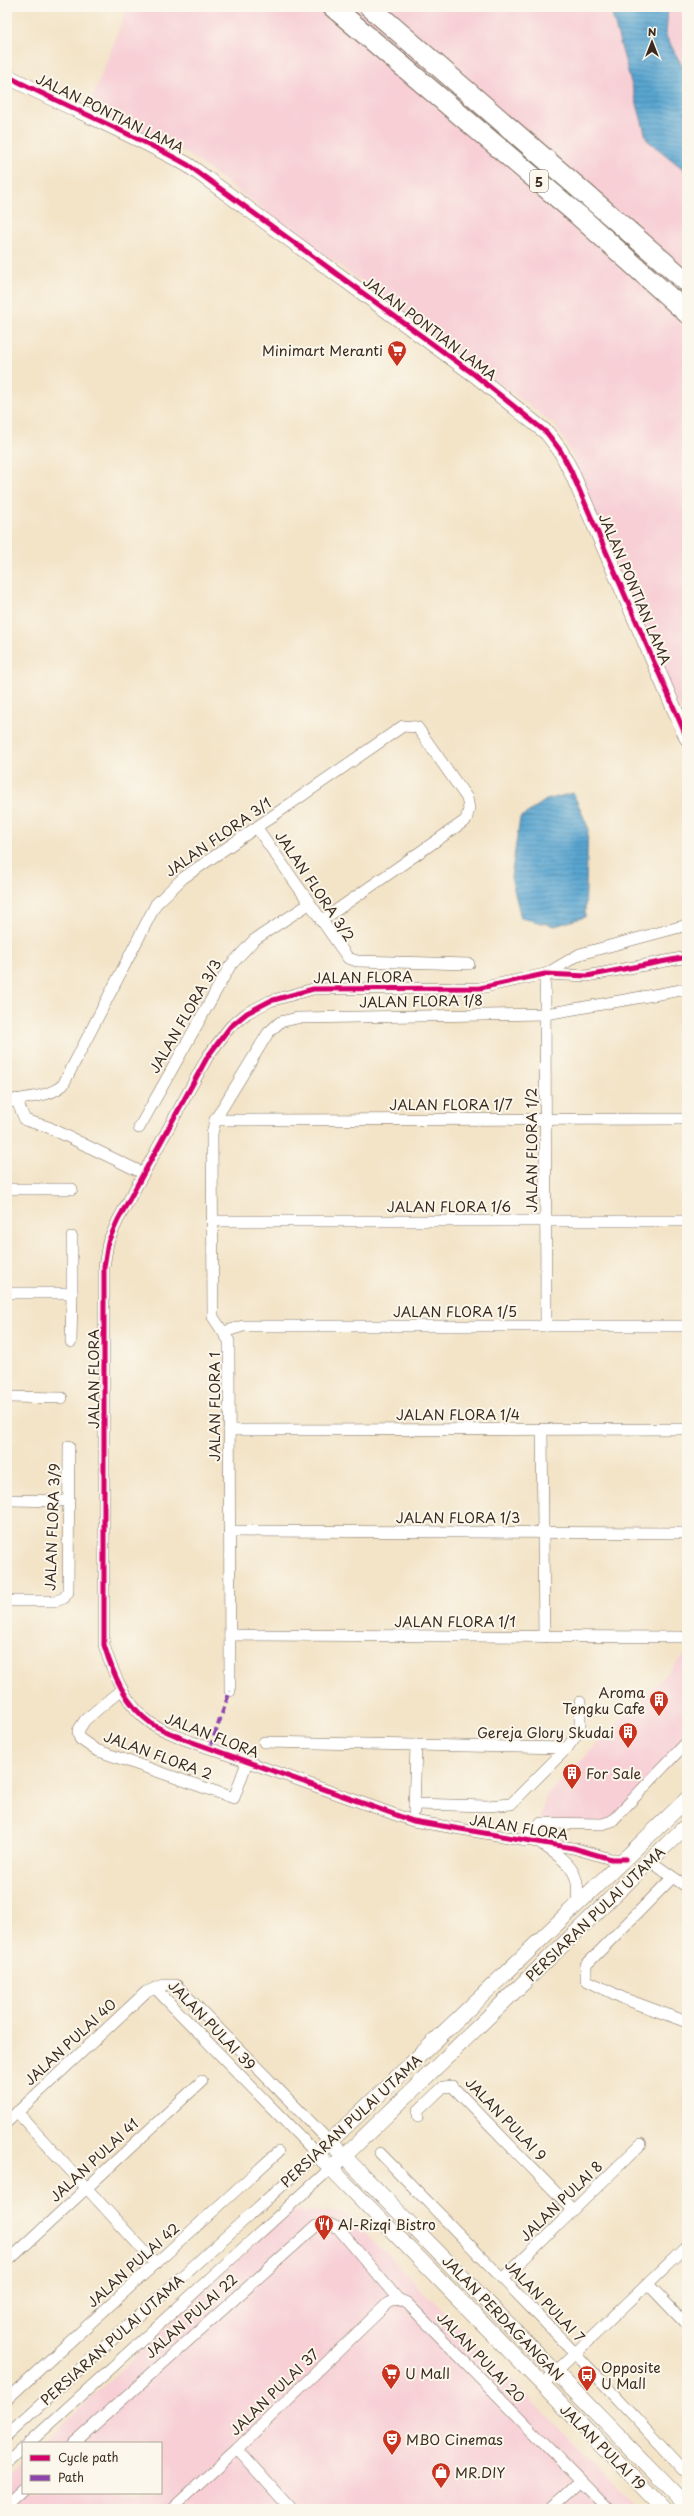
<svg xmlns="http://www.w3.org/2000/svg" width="694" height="2516" viewBox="0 0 694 2516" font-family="'Playpen Sans',sans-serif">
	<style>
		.built { fill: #f7cfd5 }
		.water { fill: url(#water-rules); stroke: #4a6878 }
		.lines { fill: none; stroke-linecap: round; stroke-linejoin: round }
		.street-casing { stroke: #7b6b5a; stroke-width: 12 }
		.secondary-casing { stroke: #7b6b5a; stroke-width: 16 }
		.highway-casing { stroke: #7b6b5a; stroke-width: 22 }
		.street { stroke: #fff; stroke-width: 11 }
		.secondary { stroke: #fff; stroke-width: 15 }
		.highway { stroke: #fff; stroke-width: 20 }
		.quiet { stroke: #8e44ad; stroke-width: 4; stroke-dasharray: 8 4; stroke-linecap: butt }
		.cycleway-casing { stroke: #fbf7ec; stroke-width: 8 }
		.cycleway { stroke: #d6006c; stroke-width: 5 }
		.labels { text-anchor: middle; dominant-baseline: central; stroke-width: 4; stroke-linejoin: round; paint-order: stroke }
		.shield { fill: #fbf7ec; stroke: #75685c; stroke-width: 1 }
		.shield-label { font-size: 13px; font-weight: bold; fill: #3b2a1e }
		.street-label { font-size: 14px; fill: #3b2a1e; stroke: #fbf7ec }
		.poi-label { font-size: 14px; fill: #3b2a1e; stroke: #fbf7ec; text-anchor: start }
	</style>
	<defs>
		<pattern id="water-rules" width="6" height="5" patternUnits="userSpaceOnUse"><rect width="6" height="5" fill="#58a5d1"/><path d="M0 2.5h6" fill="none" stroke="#4a87a9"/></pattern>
	</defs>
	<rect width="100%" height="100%" fill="#fbf7ec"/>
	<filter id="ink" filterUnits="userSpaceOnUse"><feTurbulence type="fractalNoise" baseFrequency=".025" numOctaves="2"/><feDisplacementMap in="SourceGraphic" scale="8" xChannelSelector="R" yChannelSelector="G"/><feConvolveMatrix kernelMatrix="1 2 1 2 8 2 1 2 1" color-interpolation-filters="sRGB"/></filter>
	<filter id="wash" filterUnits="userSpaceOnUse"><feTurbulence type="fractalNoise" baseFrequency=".012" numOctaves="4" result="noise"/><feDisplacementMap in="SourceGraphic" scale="16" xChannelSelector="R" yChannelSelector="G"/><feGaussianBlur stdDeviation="0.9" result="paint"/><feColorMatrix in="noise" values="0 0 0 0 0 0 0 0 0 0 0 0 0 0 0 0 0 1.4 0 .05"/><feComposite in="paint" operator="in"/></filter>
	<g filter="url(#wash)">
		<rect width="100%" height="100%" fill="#f3e4c8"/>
		<g class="built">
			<path d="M 128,7 L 687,7 L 687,724 L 659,664 L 567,444 L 553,423 L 188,154 L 90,104 Z"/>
			<path d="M 687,1653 L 687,1748 L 615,1823 L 540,1819 L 546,1796 Z"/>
			<path d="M 289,2211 L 345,2212 L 640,2509 L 7,2509 L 7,2477 L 23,2462 L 23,2493 L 161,2493 L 161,2443 L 43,2443 Z"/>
		</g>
		<g class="water">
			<path d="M 610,7 L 668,7 L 666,36 L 687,75 L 687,172 L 647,140 Z"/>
			<path d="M 573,793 L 588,827 L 585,917 L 555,926 L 521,918 L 511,877 L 520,818 L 546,800 Z"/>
		</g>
	</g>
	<g filter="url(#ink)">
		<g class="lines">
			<defs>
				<g id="street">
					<path d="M 257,828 L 348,958 L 357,961 L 469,964"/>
					<path d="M 545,974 L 546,1326"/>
					<path d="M 546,974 L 580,954 L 687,925"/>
					<path d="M 16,1099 L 25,1120 L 48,1127 L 143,1173"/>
					<path d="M 7,1103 C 27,1095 46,1099 63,1085 L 156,904 L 183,878 L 403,726 L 417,727 L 467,798 L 469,809 L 466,820 L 321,921"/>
					<path d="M 215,1120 L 687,1119"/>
					<path d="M 139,1128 L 230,966 L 254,940 L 309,904"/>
					<path d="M 7,1189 L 72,1189"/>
					<path d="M 212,1221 L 687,1221"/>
					<path d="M 7,1293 L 72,1293 L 71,1342"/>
					<path d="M 72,1293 L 72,1237"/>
					<path d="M 224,1332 L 243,1326 L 687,1326"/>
					<path d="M 7,1397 L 62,1398"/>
					<path d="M 542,1429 L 544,1637"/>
					<path d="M 229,1430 L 687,1429"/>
					<path d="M 7,1500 L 68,1501"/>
					<path d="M 229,1531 L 687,1533"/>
					<path d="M 7,1601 L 56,1601 L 64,1598 L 68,1592 L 69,1446"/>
					<path d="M 230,1635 L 681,1637"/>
					<path d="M 122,1689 L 85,1720 L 78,1731 L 80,1739 L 96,1750 L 234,1798 L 247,1762"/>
					<path d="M 230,1691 L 229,1341 L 213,1317 L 212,1134 L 215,1120 L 268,1033 L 280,1022 L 297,1018 L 546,1014 L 687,989"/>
					<path d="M 264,1742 L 567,1748"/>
					<path d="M 414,1804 L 488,1806 L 511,1804 L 567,1748 L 580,1730 L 580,1702"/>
					<path d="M 414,1811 L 416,1745"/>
					<path d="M 524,1841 L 541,1823 L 602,1824 L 612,1821 L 687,1742"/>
					<path d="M 543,1845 C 568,1862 583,1873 576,1905"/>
					<path d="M 626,1859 L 611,1859 L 573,1848 L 413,1821 L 181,1738 C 171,1733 161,1730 152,1724 C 126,1706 113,1674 104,1645 L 104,1267 L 108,1242 L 118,1220 L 208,1056 L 230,1027 L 247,1013 L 270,1001 L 313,989 L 480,988 L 545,974 L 587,976 L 687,957"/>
					<path d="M 650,1861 L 687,1887"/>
					<path d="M 672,1878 L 586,1965 L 586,1979 L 588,1981 L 625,1999 L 687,2022"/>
					<path d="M 17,2112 L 156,2264"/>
					<path d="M 418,2116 L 418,2111 L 443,2087 L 452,2086 L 573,2210"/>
					<path d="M 7,2122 L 146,1992 L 164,1985 L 176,1985 L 330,2142"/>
					<path d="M 380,2153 L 575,2353 L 687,2473"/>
					<path d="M 7,2262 L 202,2081"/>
					<path d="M 503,2279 L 641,2144"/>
					<path d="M 648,2284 L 687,2325"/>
					<path d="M 542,2385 L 687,2246"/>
					<path d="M 7,2399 L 278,2152"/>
					<path d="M 7,2435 L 317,2154 L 155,1988"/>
					<path d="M 29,2443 L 331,2168"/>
					<path d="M 74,2443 L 316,2226 L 327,2223 L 338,2228 L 398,2299 L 407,2303 L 609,2509"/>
					<path d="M 237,2449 L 291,2509"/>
					<path d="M 7,2463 L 23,2448"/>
					<path d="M 7,2504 L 23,2489"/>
					<path d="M 172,2509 L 237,2449 L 388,2303 L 398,2299"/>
					<path d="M 550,2509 L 580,2481"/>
				</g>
				<g id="secondary">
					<path d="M 7,76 C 67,107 129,132 188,165 L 475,375 L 547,433 L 560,450 L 571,471 L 687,738"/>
					<path d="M 330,2142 L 687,2506"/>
					<path d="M 338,2162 L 687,1825"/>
					<path d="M 664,2509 L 317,2154 L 687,1799"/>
				</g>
				<g id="highway">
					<path d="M 333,7 L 578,215 L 687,313"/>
					<path d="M 370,7 L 687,282"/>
				</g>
			</defs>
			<use href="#street" class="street-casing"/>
			<use href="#secondary" class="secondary-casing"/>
			<use href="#highway" class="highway-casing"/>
			<use href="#street" class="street"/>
			<use href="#secondary" class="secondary"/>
			<use href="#highway" class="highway"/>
			<path class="quiet" d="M 210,1748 L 230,1691"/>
			<defs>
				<g id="cycleway">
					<path d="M 7,76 C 67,107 129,132 188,165 L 475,375 L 547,433 L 560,450 L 571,471 L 687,738"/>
					<path d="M 626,1859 L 611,1859 L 573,1848 L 413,1821 L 181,1738 C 171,1733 161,1730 152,1724 C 126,1706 113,1674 104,1645 L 104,1267 L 108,1242 L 118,1220 L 208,1056 L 230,1027 L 247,1013 L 270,1001 L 313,989 L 480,988 L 545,974 L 587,976 L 687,957"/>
				</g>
			</defs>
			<use href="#cycleway" class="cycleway-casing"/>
			<use href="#cycleway" class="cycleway"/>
		</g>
	</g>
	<defs>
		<symbol id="supermarket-pin" viewBox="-11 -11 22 30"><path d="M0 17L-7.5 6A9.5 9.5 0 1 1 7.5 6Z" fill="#c8321e" stroke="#fbf7ec"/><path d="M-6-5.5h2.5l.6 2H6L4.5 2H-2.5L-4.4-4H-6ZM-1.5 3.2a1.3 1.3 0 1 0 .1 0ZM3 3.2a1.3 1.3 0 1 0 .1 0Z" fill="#fff"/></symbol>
		<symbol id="building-pin" viewBox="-11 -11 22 30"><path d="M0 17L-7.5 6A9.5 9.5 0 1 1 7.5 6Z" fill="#c8321e" stroke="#fbf7ec"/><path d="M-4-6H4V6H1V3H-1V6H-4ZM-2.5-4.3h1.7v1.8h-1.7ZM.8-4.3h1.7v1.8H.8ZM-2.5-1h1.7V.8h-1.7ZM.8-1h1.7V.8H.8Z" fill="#fff"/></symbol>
		<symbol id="restaurant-pin" viewBox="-11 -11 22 30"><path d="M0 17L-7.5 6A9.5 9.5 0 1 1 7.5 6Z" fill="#c8321e" stroke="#fbf7ec"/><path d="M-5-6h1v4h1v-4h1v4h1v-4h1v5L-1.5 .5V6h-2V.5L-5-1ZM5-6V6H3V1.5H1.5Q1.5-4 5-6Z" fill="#fff"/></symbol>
		<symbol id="bus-pin" viewBox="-11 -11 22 30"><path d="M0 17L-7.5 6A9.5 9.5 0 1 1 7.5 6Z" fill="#c8321e" stroke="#fbf7ec"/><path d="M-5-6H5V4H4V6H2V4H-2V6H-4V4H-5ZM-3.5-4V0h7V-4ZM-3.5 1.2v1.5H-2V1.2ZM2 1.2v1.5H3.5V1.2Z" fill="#fff"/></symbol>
		<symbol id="theatre-pin" viewBox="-11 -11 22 30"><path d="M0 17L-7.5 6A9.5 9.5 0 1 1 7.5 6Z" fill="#c8321e" stroke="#fbf7ec"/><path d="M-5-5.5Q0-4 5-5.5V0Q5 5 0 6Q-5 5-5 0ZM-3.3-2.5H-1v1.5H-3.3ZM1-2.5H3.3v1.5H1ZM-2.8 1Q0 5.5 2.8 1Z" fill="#fff"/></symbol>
		<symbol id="shop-pin" viewBox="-11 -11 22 30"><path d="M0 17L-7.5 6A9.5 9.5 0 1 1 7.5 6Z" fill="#c8321e" stroke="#fbf7ec"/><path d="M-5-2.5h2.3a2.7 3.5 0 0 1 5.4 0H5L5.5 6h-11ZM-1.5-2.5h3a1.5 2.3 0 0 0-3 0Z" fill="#fff"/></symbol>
	</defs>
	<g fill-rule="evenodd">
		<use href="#supermarket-pin" x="386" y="339" width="22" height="30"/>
		<use href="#building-pin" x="648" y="1689" width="22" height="30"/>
		<use href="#building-pin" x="617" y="1721" width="22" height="30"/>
		<use href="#building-pin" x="561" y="1762" width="22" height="30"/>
		<use href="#restaurant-pin" x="313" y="2213" width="22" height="30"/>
		<use href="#supermarket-pin" x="380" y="2362" width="22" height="30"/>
		<use href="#bus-pin" x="576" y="2364" width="22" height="30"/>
		<use href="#theatre-pin" x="381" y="2428" width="22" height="30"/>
		<use href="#shop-pin" x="430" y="2461" width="22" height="30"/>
	</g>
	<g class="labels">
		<rect class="shield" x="530" y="170" width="18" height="22" rx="3"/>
		<g class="shield-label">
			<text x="539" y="181">5</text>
		</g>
		<g class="street-label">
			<text transform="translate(110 113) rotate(26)">JALAN PONTIAN LAMA</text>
			<text transform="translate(430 328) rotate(37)">JALAN PONTIAN LAMA</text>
			<text transform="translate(635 589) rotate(67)">JALAN PONTIAN LAMA</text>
			<text transform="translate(218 837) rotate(-35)">JALAN FLORA 3/1</text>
			<text transform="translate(315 886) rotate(56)">JALAN FLORA 3/2</text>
			<text transform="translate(363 977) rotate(-1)">JALAN FLORA</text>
			<text transform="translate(421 1001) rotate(-1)">JALAN FLORA 1/8</text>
			<text transform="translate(185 1016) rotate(-60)">JALAN FLORA 3/3</text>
			<text x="451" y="1104">JALAN FLORA 1/7</text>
			<text transform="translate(531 1150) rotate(-90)">JALAN FLORA 1/2</text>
			<text x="449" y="1206">JALAN FLORA 1/6</text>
			<text x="455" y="1311">JALAN FLORA 1/5</text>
			<text transform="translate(93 1379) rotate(-90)">JALAN FLORA</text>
			<text transform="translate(214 1407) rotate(-90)">JALAN FLORA 1</text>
			<text x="458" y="1414">JALAN FLORA 1/4</text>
			<text x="458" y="1517">JALAN FLORA 1/3</text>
			<text transform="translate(52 1527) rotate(-88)">JALAN FLORA 3/9</text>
			<text x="455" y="1621">JALAN FLORA 1/1</text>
			<text transform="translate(212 1735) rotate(21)">JALAN FLORA</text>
			<text transform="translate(158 1755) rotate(20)">JALAN FLORA 2</text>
			<text transform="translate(519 1827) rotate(9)">JALAN FLORA</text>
			<text transform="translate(595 1914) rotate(-44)">PERSIARAN PULAI UTAMA</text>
			<text transform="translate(212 2025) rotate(46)">JALAN PULAI 39</text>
			<text transform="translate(70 2042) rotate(-43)">JALAN PULAI 40</text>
			<text transform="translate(506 2119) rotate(46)">JALAN PULAI 9</text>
			<text transform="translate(351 2121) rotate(-43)">PERSIARAN PULAI UTAMA</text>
			<text transform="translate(94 2160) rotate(-43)">JALAN PULAI 41</text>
			<text transform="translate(561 2201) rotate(-44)">JALAN PULAI 8</text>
			<text transform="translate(133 2265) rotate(-42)">JALAN PULAI 42</text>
			<text transform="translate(545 2301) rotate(46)">JALAN PULAI 7</text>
			<text transform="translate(191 2316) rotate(-42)">JALAN PULAI 22</text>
			<text transform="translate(503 2318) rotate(46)">JALAN PERDAGANGAN</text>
			<text transform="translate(112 2340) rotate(-42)">PERSIARAN PULAI UTAMA</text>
			<text transform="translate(481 2357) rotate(46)">JALAN PULAI 20</text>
			<text transform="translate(274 2392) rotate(-44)">JALAN PULAI 37</text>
			<text transform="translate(603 2447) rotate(45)">JALAN PULAI 19</text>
		</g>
		<g class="poi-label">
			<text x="383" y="350" text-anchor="end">Minimart Meranti</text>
			<text x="645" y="1692" text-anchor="end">Aroma<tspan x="645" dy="16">Tengku Cafe</tspan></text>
			<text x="614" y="1732" text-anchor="end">Gereja Glory Skudai</text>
			<text x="586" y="1773">For Sale</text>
			<text x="338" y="2224">Al-Rizqi Bistro</text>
			<text x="601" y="2367">Opposite<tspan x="601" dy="16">U Mall</tspan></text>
			<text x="405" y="2373">U Mall</text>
			<text x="406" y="2439">MBO Cinemas</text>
			<text x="455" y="2472">MR.DIY</text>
		</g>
	</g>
	<rect width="694" height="2516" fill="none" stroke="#fbf7ec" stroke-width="24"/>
	<rect x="22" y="2442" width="140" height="52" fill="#fbf7ec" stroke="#aea59a"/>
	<rect x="30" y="2455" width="20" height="6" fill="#d6006c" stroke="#aea59a"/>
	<text x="58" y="2462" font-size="12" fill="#3b2a1e">Cycle path</text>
	<rect x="30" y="2475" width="20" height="6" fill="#8e44ad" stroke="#aea59a"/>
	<text x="58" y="2482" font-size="12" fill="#3b2a1e">Path</text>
	<g transform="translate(652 42)" stroke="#fbf7ec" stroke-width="3" paint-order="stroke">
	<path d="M0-3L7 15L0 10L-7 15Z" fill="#3b2a1e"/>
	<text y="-6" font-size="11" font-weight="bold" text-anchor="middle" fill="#3b2a1e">N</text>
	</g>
</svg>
